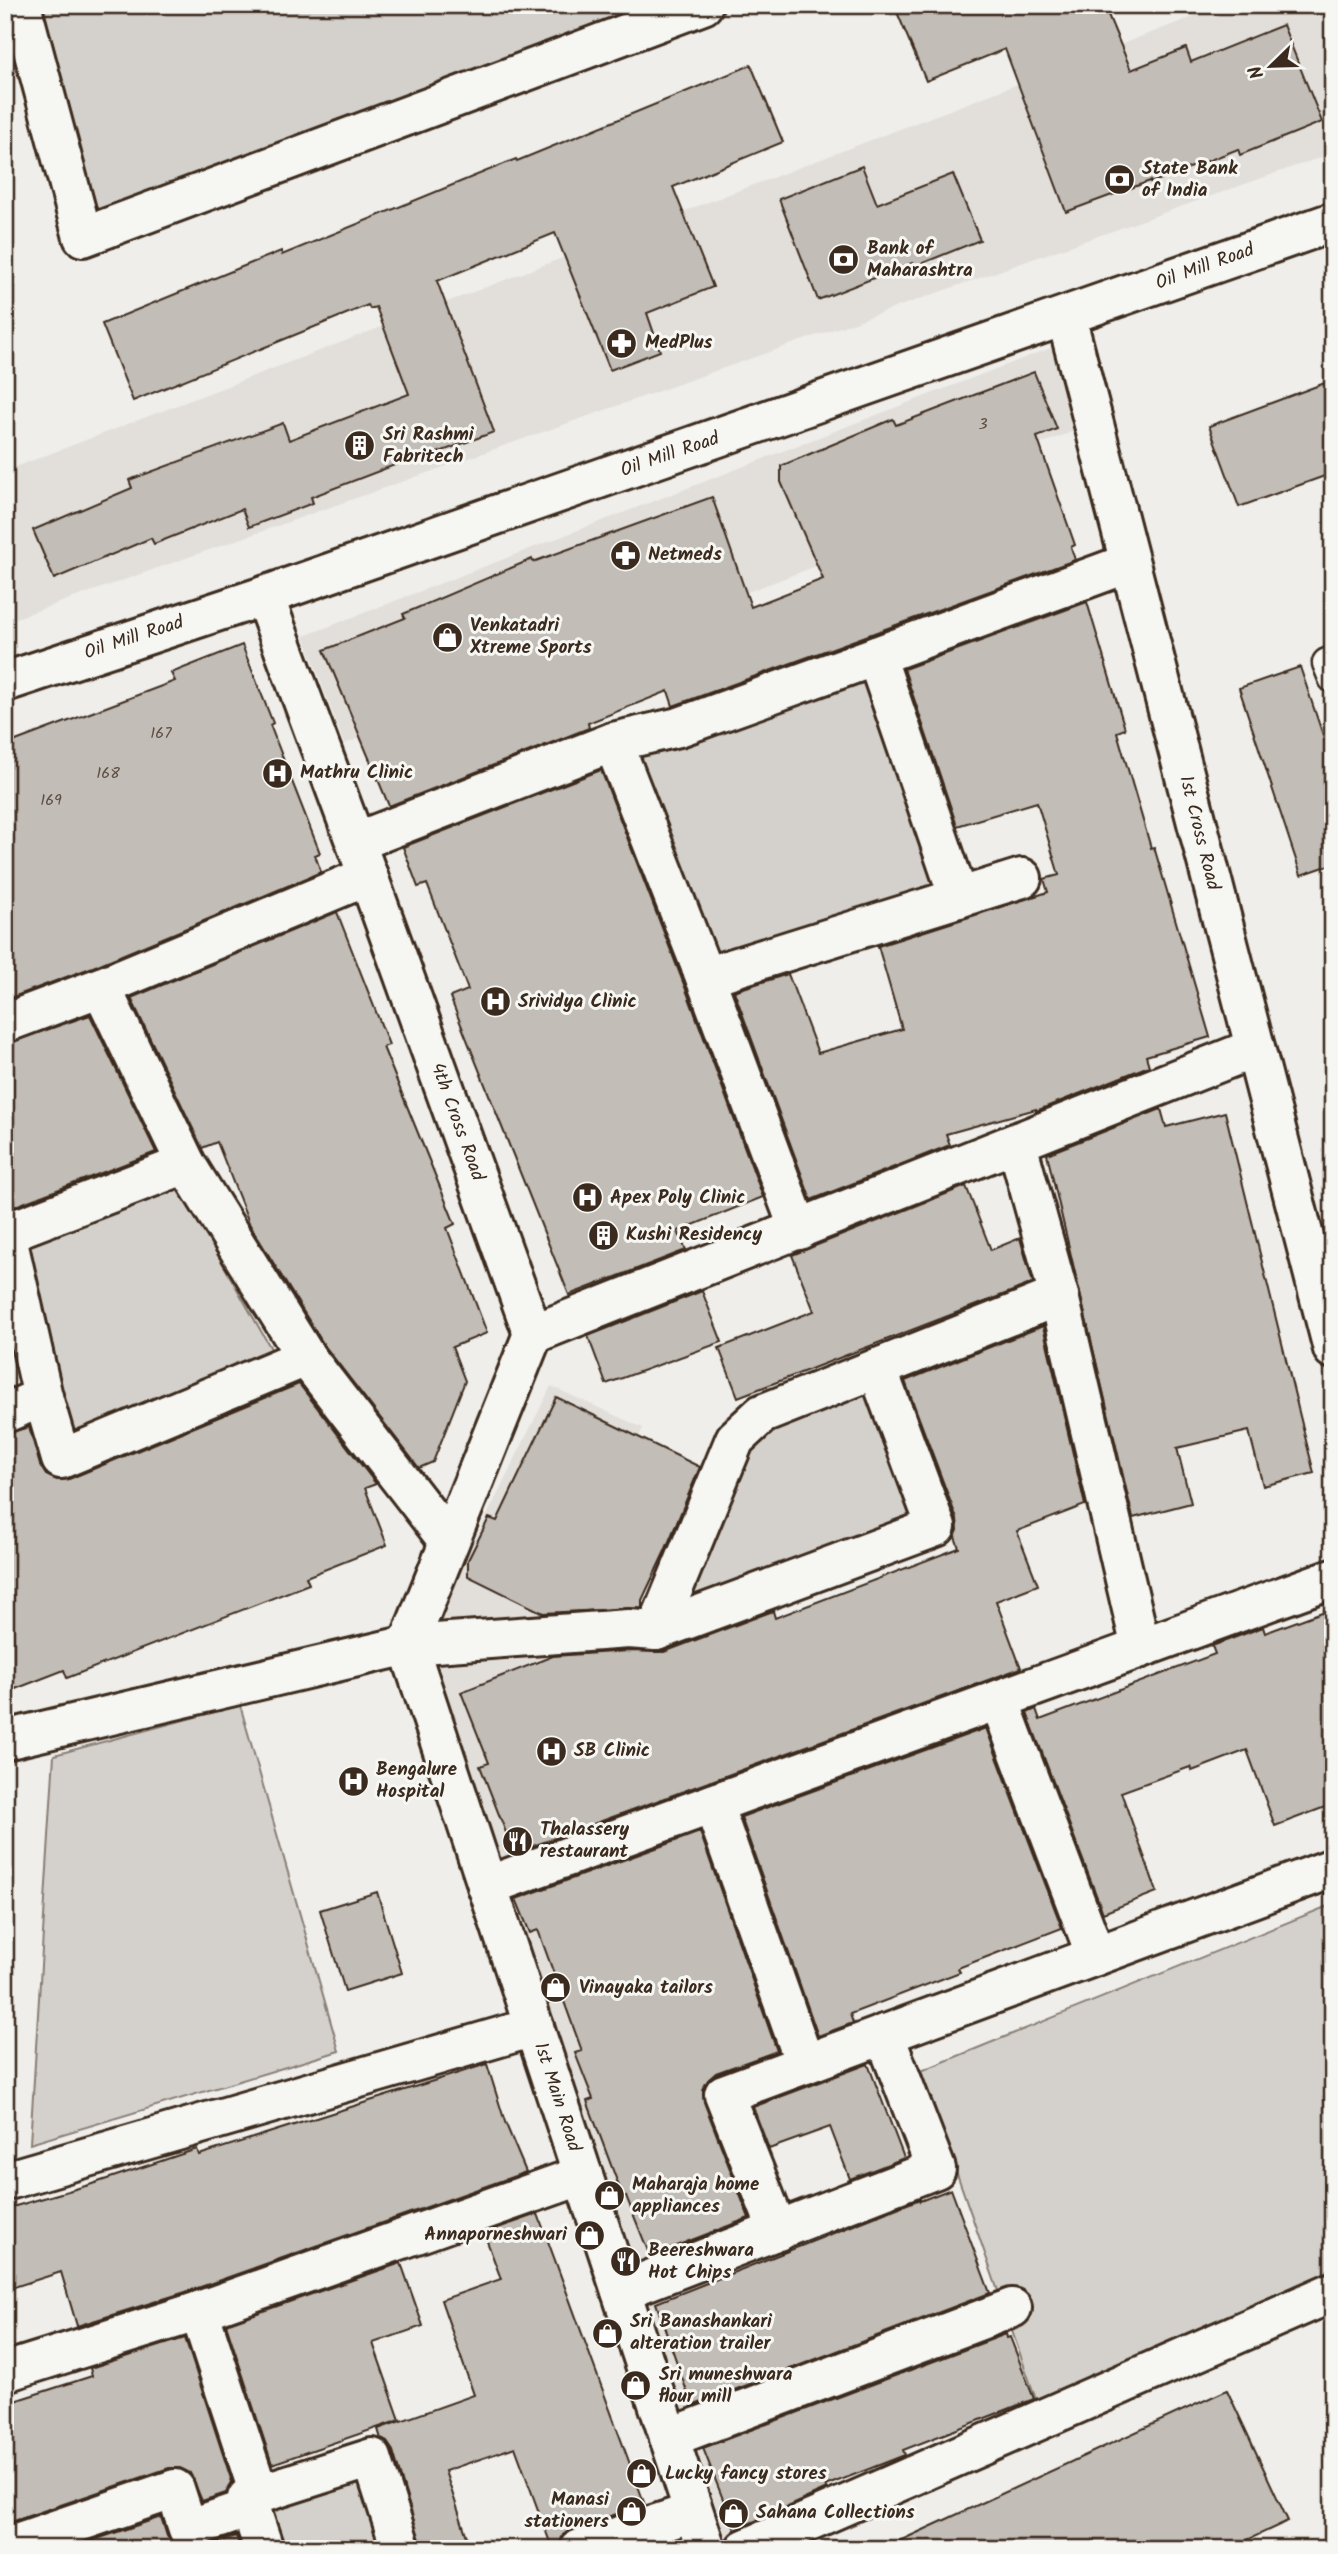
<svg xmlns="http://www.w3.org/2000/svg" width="1338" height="2554" viewBox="0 0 1338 2554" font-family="Kalam,sans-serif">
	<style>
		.built { fill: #e2dfdb }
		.green { fill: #d4d1cc; stroke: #887e75; stroke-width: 2 }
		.building { fill: #c2bdb7; stroke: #3b2a1e; stroke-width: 2 }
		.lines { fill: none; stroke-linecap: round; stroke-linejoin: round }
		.service-casing { stroke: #3b2a1e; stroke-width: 33 }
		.minor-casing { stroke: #3b2a1e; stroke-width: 44 }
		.tertiary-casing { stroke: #3b2a1e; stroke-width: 44 }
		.secondary-casing { stroke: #3b2a1e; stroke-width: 44 }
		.service { stroke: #f6f6f2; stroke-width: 28 }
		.minor { stroke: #f6f6f2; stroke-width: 38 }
		.tertiary { stroke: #f6f6f2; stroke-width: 38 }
		.secondary { stroke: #f6f6f2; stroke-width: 38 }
		.labels { text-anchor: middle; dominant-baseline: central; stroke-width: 6; stroke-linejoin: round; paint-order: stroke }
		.number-label { font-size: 16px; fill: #5d4f44 }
		.poi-label { font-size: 19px; font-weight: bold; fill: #3b2a1e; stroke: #f6f6f2; text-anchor: start }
		.street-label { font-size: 19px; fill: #3b2a1e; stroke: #f6f6f2 }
	</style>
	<rect width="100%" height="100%" fill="#efeeea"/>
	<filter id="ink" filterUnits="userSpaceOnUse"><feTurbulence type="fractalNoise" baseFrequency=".0143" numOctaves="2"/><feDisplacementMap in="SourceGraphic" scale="14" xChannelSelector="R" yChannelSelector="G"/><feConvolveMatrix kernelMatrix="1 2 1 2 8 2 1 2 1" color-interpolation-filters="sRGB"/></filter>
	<g filter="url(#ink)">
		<g class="built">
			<path d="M 1224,5 L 1333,5 L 1333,153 L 5,622 L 5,471 Z"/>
			<path d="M 1058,345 L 1077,430 L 815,530 L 827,562 L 344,744 L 304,636 Z"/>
			<path d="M 551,1386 L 643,1428 L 569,1599 L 599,1663 L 584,1729 L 622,1824 L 598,1852 L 680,2061 L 641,2077 L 810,2510 L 728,2542 L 430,1657 L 428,1635 Z"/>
		</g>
		<g class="green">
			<path d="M 21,5 L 703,5 L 83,237 Z"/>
			<path d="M 872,665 L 950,893 L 709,968 L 626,756 Z"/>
			<path d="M 177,1183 L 274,1354 L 68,1433 L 23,1245 Z"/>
			<path d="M 868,1386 L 917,1522 L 683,1608 L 744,1447 L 766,1426 Z"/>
			<path d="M 240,1705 L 339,2051 L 30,2144 L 54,1755 Z"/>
			<path d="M 1333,1904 L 1333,2273 L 1039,2408 L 921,2071 Z"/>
			<path d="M 364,2468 L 391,2549 L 269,2549 L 254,2505 Z"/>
		</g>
		<g class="building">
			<path d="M 894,5 L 1104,5 L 1131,70 L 1186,48 L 1191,62 L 1283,25 L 1322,122 L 1240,155 L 1238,149 L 1151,183 L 1150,181 L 1066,212 L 1005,49 L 926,81 Z"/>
			<path d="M 751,65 L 783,142 L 673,187 L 713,287 L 647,313 L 660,351 L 610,370 L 555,233 L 437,281 L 494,432 L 432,455 L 431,451 L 311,497 L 313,503 L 249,527 L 242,509 L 154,544 L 151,538 L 54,579 L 33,530 L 132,488 L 129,480 L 283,423 L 289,440 L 409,394 L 376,307 L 370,309 L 368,305 L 133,401 L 102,324 L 281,251 L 282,255 L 516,159 L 517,161 Z"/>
			<path d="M 862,166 L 877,204 L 953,174 L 980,240 L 913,267 L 912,263 L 818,300 L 779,199 Z"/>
			<path d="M 1034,372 L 1057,429 L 1037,437 L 1075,545 L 1071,547 L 1075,560 L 673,706 L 668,691 L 588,723 L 589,728 L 389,806 L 324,650 L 405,618 L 403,614 L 532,559 L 533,562 L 712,497 L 751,607 L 823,579 L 781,482 L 781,466 L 893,419 L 896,425 Z"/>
			<path d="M 1333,380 L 1333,473 L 1239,507 L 1209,426 Z"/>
			<path d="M 1087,602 L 1125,729 L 1117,732 L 1151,848 L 1154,847 L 1210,1037 L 1146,1056 L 1149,1066 L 1036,1111 L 1036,1109 L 946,1134 L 950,1145 L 811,1200 L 734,991 L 788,974 L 818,1053 L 902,1029 L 878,946 L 1048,892 L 1044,879 L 1059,875 L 1037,802 L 957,826 L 904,669 Z"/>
			<path d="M 242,645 L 273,723 L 270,725 L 320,853 L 315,855 L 321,872 L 93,967 L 5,1000 L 5,745 L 175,681 L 171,673 Z"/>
			<path d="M 1300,667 L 1333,765 L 1333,864 L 1301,875 L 1239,688 Z"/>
			<path d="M 601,770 L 688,995 L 763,1197 L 678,1231 L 686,1250 L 569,1295 L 450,997 L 468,990 L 427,884 L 418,887 L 403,847 Z"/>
			<path d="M 337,912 L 389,1045 L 383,1047 L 455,1224 L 447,1228 L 487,1333 L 452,1347 L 465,1381 L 433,1462 L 419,1468 L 324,1345 L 250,1225 L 217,1142 L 202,1148 L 131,998 Z"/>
			<path d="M 90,1015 L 156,1152 L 5,1210 L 5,1044 Z"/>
			<path d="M 1161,1109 L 1166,1127 L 1225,1112 L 1314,1473 L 1263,1486 L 1249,1431 L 1177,1448 L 1191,1503 L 1133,1518 L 1047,1154 Z"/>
			<path d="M 966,1186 L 991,1250 L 1020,1238 L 1033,1283 L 738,1397 L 719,1348 L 814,1311 L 792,1255 Z"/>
			<path d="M 702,1291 L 722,1342 L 606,1384 L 588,1336 Z"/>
			<path d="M 1043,1326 L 1085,1505 L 1017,1531 L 1038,1585 L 996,1601 L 1021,1668 L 514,1853 L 480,1766 L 489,1763 L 461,1692 L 553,1656 L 628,1651 L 664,1652 L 773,1611 L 775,1618 L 959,1548 L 955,1537 L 958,1530 L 957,1519 L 905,1381 Z"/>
			<path d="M 299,1384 L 376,1484 L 365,1488 L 387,1545 L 306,1577 L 309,1584 L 67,1678 L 64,1670 L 5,1693 L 5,1434 L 29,1427 L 40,1465 L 46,1475 L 57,1480 L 69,1479 Z"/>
			<path d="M 556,1397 L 700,1467 L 665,1551 L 642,1600 L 642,1608 L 543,1613 L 468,1576 L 468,1560 L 489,1518 L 497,1521 Z"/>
			<path d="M 1333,1608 L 1333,1804 L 1275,1826 L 1247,1750 L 1192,1771 L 1190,1767 L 1121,1792 L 1157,1892 L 1103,1913 L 1027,1713 L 1036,1709 L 1040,1720 L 1215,1654 L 1212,1646 L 1263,1627 L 1265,1633 Z"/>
			<path d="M 986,1728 L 1062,1928 L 958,1968 L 960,1972 L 850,2014 L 853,2023 L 818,2036 L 741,1817 Z"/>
			<path d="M 700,1832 L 777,2051 L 716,2073 L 708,2080 L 703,2090 L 704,2102 L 749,2218 L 650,2256 L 626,2196 L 623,2197 L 587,2101 L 593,2099 L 575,2053 L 582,2051 L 538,1930 L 530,1933 L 516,1899 Z"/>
			<path d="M 377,1892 L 402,1973 L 345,1991 L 320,1910 Z"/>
			<path d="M 487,2064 L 505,2122 L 526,2172 L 192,2290 L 77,2326 L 61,2272 L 5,2290 L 5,2209 L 89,2185 L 197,2149 L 199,2155 Z"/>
			<path d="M 868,2064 L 904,2158 L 850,2179 L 830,2127 L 769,2149 L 753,2107 Z"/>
			<path d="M 951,2189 L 990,2293 L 692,2406 L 656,2303 L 920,2199 L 920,2201 Z"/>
			<path d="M 538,2214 L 645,2505 L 573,2528 L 563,2535 L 559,2545 L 552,2548 L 515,2447 L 445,2471 L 471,2549 L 422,2549 L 393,2451 L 387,2442 L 381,2439 L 378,2429 L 474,2395 L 441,2300 L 501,2279 L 484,2233 Z"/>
			<path d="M 401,2263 L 423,2326 L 373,2343 L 400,2420 L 272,2464 L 226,2324 Z"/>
			<path d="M 1006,2334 L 1007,2338 L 1010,2337 L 1034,2399 L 903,2450 L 905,2455 L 825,2486 L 827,2489 L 735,2530 L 703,2448 Z"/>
			<path d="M 185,2338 L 232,2482 L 226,2493 L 202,2501 L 190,2473 L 180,2468 L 169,2468 L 5,2524 L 5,2404 L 92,2376 L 90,2368 Z"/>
			<path d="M 1227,2390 L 1288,2521 L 1228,2549 L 882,2549 Z"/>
			<path d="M 161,2517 L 167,2536 L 173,2545 L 180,2549 L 68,2549 Z"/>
			<path d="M 236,2536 L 241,2549 L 198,2549 Z"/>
		</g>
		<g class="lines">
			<defs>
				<path id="service" d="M 1333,661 L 1327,663 L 1333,678"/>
				<g id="minor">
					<path d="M 21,5 L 83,237 L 703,5"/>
					<path d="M 1066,316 L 1333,1349"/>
					<path d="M 876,656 L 1129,563"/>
					<path d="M 613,742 L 705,977 L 1022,878"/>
					<path d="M 356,842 L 613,742 L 679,727 L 876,656 L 959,898"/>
					<path d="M 705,977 L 799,1230"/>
					<path d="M 101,987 L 186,1164 L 306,1357 L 449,1542"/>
					<path d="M 5,1023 L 101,987 L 368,876"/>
					<path d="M 186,1164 L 6,1233 L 43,1397 L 61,1459 L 306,1357"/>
					<path d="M 1059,1296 L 1141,1648"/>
					<path d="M 533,1334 L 1255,1048"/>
					<path d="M 5,1413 L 43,1397"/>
					<path d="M 656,1631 L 735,1439 L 762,1414 L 1059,1296 L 1017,1144"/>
					<path d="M 999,1700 L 1096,1956"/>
					<path d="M 5,1740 L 408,1645 L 628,1629 L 656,1631 L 936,1527 L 877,1368"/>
					<path d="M 713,1804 L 805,2064"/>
					<path d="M 487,1886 L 1333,1578"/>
					<path d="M 5,2181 L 534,2027"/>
					<path d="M 778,2231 L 724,2094 L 1333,1868"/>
					<path d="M 621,2291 L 936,2169 L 884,2034"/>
					<path d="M 199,2311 L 259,2494 L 372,2458 L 401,2549"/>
					<path d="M 5,2372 L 199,2311 L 583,2175"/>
					<path d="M 669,2438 L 1012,2308"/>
					<path d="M 259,2494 L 247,2498 L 264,2549"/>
					<path d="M 5,2547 L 175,2489 L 188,2529 L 250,2508"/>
					<path d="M 580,2549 L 693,2512"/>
					<path d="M 745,2549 L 1333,2292"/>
				</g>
				<path id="tertiary" d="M 264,596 L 368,876 L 533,1334 L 408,1645 L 706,2549"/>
				<path id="secondary" d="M 5,682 L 264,596 L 1333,222"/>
			</defs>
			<use href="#service" class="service-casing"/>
			<use href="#minor" class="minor-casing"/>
			<use href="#tertiary" class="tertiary-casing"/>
			<use href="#secondary" class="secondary-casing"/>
			<use href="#service" class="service"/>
			<use href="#minor" class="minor"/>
			<use href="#tertiary" class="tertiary"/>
			<use href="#secondary" class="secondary"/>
		</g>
	</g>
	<defs>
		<symbol id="bank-disc" viewBox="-11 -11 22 22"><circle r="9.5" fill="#3b2a1e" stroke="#f6f6f2"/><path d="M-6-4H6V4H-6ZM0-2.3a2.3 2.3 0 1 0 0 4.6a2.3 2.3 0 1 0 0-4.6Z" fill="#fff"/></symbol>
		<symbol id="pharmacy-disc" viewBox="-11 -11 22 22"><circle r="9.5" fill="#3b2a1e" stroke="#f6f6f2"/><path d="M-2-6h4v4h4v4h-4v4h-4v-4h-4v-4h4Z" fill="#fff"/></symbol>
		<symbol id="building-disc" viewBox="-11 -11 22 22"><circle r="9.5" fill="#3b2a1e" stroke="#f6f6f2"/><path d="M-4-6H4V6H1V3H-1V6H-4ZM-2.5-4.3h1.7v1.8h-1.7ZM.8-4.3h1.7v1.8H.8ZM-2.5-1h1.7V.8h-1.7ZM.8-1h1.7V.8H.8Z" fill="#fff"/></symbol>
		<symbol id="shop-disc" viewBox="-11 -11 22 22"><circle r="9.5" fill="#3b2a1e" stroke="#f6f6f2"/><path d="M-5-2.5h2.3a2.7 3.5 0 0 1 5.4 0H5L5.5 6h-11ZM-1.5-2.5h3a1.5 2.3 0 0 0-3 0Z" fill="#fff"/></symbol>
		<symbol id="hospital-disc" viewBox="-11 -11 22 22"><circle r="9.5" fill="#3b2a1e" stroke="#f6f6f2"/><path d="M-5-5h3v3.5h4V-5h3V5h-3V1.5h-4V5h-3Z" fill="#fff"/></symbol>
		<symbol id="restaurant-disc" viewBox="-11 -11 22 22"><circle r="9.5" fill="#3b2a1e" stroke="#f6f6f2"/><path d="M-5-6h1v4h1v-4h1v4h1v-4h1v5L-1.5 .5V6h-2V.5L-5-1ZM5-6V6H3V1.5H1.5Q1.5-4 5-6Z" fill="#fff"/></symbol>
	</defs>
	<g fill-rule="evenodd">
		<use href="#bank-disc" x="1102" y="162" width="35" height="35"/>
		<use href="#bank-disc" x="826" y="242" width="35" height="35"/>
		<use href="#pharmacy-disc" x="604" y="326" width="35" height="35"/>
		<use href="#building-disc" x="342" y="428" width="35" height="35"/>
		<use href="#pharmacy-disc" x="608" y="538" width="35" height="35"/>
		<use href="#shop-disc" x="430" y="620" width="35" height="35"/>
		<use href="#hospital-disc" x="260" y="756" width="35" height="35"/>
		<use href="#hospital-disc" x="478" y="984" width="35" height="35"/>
		<use href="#hospital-disc" x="570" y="1180" width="35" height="35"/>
		<use href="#building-disc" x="586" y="1218" width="35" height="35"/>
		<use href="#hospital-disc" x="534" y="1734" width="35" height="35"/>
		<use href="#hospital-disc" x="336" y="1764" width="35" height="35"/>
		<use href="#restaurant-disc" x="500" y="1824" width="35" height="35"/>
		<use href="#shop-disc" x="538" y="1970" width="35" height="35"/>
		<use href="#shop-disc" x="592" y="2178" width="35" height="35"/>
		<use href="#shop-disc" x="572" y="2218" width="35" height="35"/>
		<use href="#restaurant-disc" x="608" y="2244" width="35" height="35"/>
		<use href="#shop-disc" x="590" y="2316" width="35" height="35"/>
		<use href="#shop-disc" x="618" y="2368" width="35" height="35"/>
		<use href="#shop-disc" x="624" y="2456" width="35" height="35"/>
		<use href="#shop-disc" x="614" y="2494" width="35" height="35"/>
		<use href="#shop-disc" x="716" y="2496" width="35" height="35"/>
	</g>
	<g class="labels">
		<g class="number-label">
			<text x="983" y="424">3</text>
			<text x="161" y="733">167</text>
			<text x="108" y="773">168</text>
			<text x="51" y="800">169</text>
		</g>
		<g class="poi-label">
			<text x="1142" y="169">State Bank<tspan x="1142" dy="22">of India</tspan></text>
			<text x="867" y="249">Bank of<tspan x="867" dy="22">Maharashtra</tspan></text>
			<text x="645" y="343">MedPlus</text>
			<text x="383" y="435">Sri Rashmi<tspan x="383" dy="22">Fabritech</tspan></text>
			<text x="648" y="555">Netmeds</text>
			<text x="470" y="626">Venkatadri<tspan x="470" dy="22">Xtreme Sports</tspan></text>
			<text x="300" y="773">Mathru Clinic</text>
			<text x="518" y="1002">Srividya Clinic</text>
			<text x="610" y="1198">Apex Poly Clinic</text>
			<text x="626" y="1235">Kushi Residency</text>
			<text x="574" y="1751">SB Clinic</text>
			<text x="376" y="1770">Bengalure<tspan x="376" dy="22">Hospital</tspan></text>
			<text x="540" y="1830">Thalassery<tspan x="540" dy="22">restaurant</tspan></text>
			<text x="579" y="1988">Vinayaka tailors</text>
			<text x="632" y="2185">Maharaja home<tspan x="632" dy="22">appliances</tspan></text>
			<text x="567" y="2235" text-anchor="end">Annaporneshwari</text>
			<text x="648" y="2251">Beereshwara<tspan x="648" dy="22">Hot Chips</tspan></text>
			<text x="630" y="2322">Sri Banashankari<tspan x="630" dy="22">alteration trailer</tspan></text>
			<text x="659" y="2375">Sri muneshwara<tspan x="659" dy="22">flour mill</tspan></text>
			<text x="665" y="2474">Lucky fancy stores</text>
			<text x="609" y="2500" text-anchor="end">Manasi<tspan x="609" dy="22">stationers</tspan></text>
			<text x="756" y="2513">Sahana Collections</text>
		</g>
		<g class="street-label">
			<text transform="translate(1205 267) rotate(-20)">Oil Mill Road</text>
			<text transform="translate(670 455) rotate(-19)">Oil Mill Road</text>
			<text transform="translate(134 638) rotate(-18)">Oil Mill Road</text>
			<text transform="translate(1199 833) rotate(76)">1st Cross Road</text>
			<text transform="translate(457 1122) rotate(70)">4th Cross Road</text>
			<text transform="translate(557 2097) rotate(72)">1st Main Road</text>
		</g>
	</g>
	<rect width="1338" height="2554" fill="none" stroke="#f6f6f2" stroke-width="28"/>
	<rect x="14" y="14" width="1310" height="2526" fill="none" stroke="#3b2a1e" stroke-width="2.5" filter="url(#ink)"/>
	<g transform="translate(1271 66) rotate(247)" stroke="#f6f6f2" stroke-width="5" paint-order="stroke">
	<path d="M0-5L12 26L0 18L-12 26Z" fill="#3b2a1e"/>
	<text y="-10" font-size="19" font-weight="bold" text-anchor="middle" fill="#3b2a1e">N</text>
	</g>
</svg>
